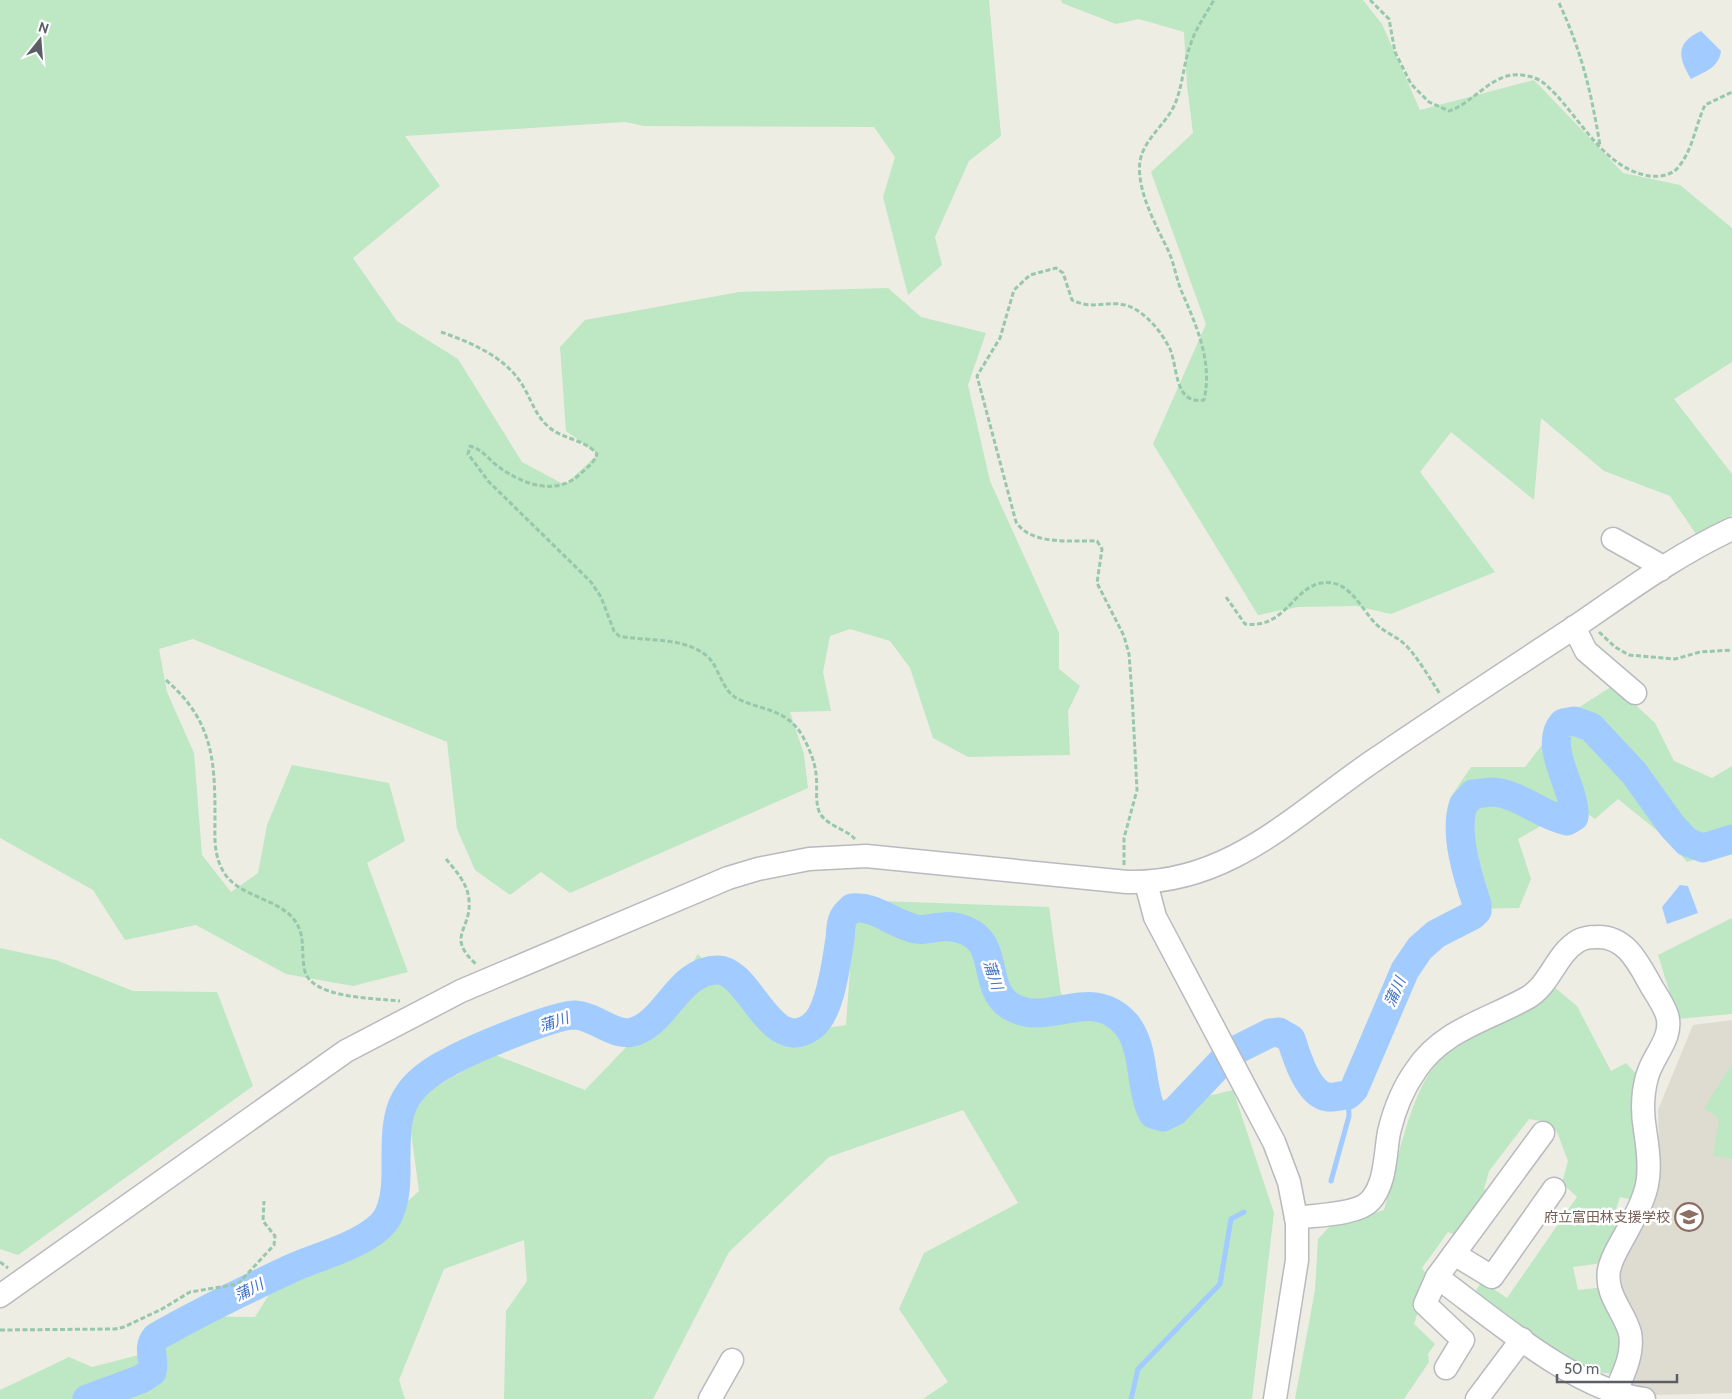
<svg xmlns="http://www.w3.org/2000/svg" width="1732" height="1399" viewBox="0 0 1732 1399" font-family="Cabin,'Noto Sans JP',sans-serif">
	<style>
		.education { fill: #dedcd1 }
		.green { fill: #bee7c3 }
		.water { fill: #a2ccff }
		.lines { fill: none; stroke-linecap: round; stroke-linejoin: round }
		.stream { stroke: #a2ccff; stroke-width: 5 }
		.river { stroke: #a2ccff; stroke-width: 29 }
		.minor-casing { stroke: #b8bac0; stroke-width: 25 }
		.path { stroke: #97c8ab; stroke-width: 3; stroke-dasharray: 5 2.5; stroke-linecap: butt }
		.minor { stroke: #fff; stroke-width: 22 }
		.labels { text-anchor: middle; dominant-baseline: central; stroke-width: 5; stroke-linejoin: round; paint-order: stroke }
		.education-label { font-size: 14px; fill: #785e54; stroke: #fff; text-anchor: end }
		.water-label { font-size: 15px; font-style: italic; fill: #4073c7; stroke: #fff }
	</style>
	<rect width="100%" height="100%" fill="#eeede3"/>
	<path class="education" d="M 1732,1020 L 1732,1393 L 1656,1395 L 1636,1391 L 1630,1377 L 1615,1280 L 1655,1199 L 1659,1148 L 1658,1110 L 1693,1025 Z"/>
	<g class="green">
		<path d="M 0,0 L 989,0 L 1001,136 L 969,161 L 935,237 L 942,265 L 908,295 L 883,197 L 895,157 L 874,127 L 644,126 L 625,122 L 405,136 L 440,186 L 353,258 L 397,321 L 458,359 L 522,462 L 565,485 L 598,454 L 566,431 L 560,347 L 585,320 L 739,292 L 888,288 L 921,317 L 986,333 L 968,385 L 990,481 L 1059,633 L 1059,669 L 1080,686 L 1068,711 L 1070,755 L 968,757 L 933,738 L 910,668 L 890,641 L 850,629 L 830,636 L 823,672 L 831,711 L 790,712 L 804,754 L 808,788 L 570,893 L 541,872 L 510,895 L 475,870 L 457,829 L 447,742 L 193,639 L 159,649 L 167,692 L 194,753 L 202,855 L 231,892 L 258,873 L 267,825 L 292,765 L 389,783 L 405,841 L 367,863 L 408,972 L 353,986 L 286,974 L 196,925 L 125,940 L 93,890 L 0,838 Z"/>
		<path d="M 1061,0 L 1363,0 L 1382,24 L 1420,110 L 1534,80 L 1623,173 L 1680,185 L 1732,228 L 1732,362 L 1674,399 L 1732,474 L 1732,515 L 1696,534 L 1670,496 L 1604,471 L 1541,418 L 1534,500 L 1451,432 L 1420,472 L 1495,572 L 1391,614 L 1356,606 L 1298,607 L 1258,615 L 1153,444 L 1206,324 L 1151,172 L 1193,133 L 1187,86 L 1184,32 L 1139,19 L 1116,24 L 1062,3 Z"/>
		<path d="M 1614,685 L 1655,723 L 1674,761 L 1712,778 L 1732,766 L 1732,847 L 1687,862 L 1665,837 L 1618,799 L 1595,819 L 1576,806 L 1518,839 L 1531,879 L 1519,908 L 1466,909 L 1453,836 L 1450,798 L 1471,767 L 1525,767 L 1545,741 L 1570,713 Z"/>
		<path d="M 855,900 L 1049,907 L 1061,994 L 1114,1011 L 1162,1107 L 1233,1090 L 1274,1213 L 1252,1399 L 923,1399 L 948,1382 L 899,1309 L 924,1253 L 1018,1203 L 963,1110 L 829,1157 L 729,1252 L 653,1399 L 504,1399 L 506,1311 L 527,1281 L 524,1240 L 444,1269 L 399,1380 L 405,1399 L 0,1399 L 0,1390 L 69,1357 L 92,1367 L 166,1348 L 173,1316 L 255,1317 L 282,1274 L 377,1229 L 419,1191 L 407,1103 L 493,1054 L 585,1090 L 663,1009 L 698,954 L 769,1036 L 846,1025 Z"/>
		<path d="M 1732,918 L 1732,1014 L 1678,1019 L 1658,955 Z"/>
		<path d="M 0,948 L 56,960 L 133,991 L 217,992 L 253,1086 L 18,1255 L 0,1249 Z"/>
		<path d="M 1554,987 L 1577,1006 L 1611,1071 L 1626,1063 L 1640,1078 L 1641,1138 L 1637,1201 L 1620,1197 L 1612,1222 L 1623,1226 L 1603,1263 L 1573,1267 L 1578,1290 L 1605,1287 L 1627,1344 L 1614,1374 L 1585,1371 L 1475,1292 L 1482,1281 L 1507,1298 L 1577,1197 L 1562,1183 L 1568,1161 L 1557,1132 L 1546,1122 L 1529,1119 L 1489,1171 L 1484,1189 L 1491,1194 L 1461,1237 L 1448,1232 L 1422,1268 L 1429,1278 L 1414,1324 L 1435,1344 L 1428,1354 L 1429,1362 L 1404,1399 L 1295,1399 L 1315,1290 L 1318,1239 L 1330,1226 L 1384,1210 C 1396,1169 1409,1092 1439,1061 C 1446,1054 1456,1048 1464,1043 C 1497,1022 1528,1019 1554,987 Z"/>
		<path d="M 1732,1064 L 1732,1159 L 1713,1156 L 1719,1119 L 1704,1108 Z"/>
	</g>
	<g class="water">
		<path d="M 1701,31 L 1721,51 C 1719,68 1704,72 1691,79 C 1678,57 1675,43 1701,31 Z"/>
		<path d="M 1680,885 L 1688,886 L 1698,913 L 1667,924 L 1662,907 Z"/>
	</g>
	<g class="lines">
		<g class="stream">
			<path d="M 1331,1181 L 1349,1116 L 1348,1095"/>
			<path d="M 1131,1399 L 1138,1369 L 1220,1284 L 1231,1219 L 1244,1212"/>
		</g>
		<path class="river" d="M 87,1399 L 141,1379 L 152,1372 C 156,1359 146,1349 156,1337 C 200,1312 245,1290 290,1269 C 318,1256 370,1244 387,1218 C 394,1205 396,1188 396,1174 C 396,1118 393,1091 449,1062 C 470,1050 553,1015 575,1015 C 596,1016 616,1039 636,1031 C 668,1019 679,970 718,970 C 750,970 770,1056 811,1027 C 831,1014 836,962 840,939 C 841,933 840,925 843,919 C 844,915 849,911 852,908 C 877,906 892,924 916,929 C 924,931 934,927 942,927 C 957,925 977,932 984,947 C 994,967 989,994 1012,1007 C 1050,1028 1090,984 1126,1024 C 1146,1048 1139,1088 1153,1114 L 1163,1117 L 1175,1111 L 1230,1053 L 1270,1033 L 1279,1032 L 1291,1039 C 1296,1055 1308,1095 1328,1097 C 1334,1098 1342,1095 1348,1095 L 1354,1089 L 1405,970 L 1420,948 L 1436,934 L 1473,915 L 1477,911 L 1477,904 C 1468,878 1454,834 1463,806 C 1465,802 1470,798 1473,794 C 1480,794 1487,792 1493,792 C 1520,794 1542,816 1567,821 L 1574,817 C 1577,790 1542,747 1563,723 L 1574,721 L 1591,727 L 1634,773 L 1672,826 L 1687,842 L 1703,848 L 1732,839"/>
		<defs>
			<g id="minor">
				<path d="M 1613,539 L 1656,563 L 1660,570"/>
				<path d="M 1574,627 L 1586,651 L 1635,693"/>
				<path d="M 1146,883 L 1155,917 L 1274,1142 L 1289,1182 L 1297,1223 L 1297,1260 L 1275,1399"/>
				<path d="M 1543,1133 L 1437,1277 C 1493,1318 1576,1391 1644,1399"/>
				<path d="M 1296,1218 C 1315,1215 1357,1215 1370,1201 C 1386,1184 1385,1154 1389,1132 C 1394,1111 1403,1088 1416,1070 C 1442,1030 1488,1020 1527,998 C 1550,985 1556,954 1578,941 C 1583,938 1592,937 1597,937 C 1628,936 1640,967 1653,989 C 1658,997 1664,1006 1667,1015 C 1674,1038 1652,1056 1647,1077 C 1642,1095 1642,1112 1645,1130 C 1653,1180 1649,1191 1625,1235 C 1619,1246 1611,1258 1609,1270 C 1605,1295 1624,1311 1630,1333 C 1634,1354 1623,1375 1615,1393"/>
				<path d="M 1454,1254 L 1492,1277 L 1554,1189"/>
				<path d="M 1437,1277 L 1425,1304 L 1463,1340 L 1446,1368"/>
				<path d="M 0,1296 L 346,1051 L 461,991 L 728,878 L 758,869 L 809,859 L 866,856 L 1127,882 C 1230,885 1297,812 1376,759 C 1442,714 1508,671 1575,627 C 1626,592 1676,555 1732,529"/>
				<path d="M 710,1399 L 732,1360"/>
				<path d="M 1477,1399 L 1522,1339"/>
			</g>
		</defs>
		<use href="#minor" class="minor-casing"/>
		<g class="path">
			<path d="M 1370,0 L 1389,19 L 1395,52 L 1411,84 L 1429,102 L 1449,111 C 1474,103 1493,71 1522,75 C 1531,76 1540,79 1546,85 C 1579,114 1602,169 1650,176 C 1662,177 1673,175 1680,165 C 1693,148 1696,124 1705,105 L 1732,92"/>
			<path d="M 1559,3 C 1582,52 1591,92 1600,145"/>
			<path d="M 441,332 C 472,343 506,357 523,386 C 532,401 536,417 550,428 C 563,439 586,440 597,454 C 594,463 587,468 580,474 C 555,498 519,483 495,464 C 486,456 482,450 470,446 L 468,454 L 489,482 L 591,582 L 601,597 L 614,631 L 619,636 C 648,642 688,636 710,659 C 720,671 723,692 738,699 C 764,711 786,709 802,735 C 808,746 815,761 816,774 C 818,786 814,805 821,815 C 830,827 846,829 855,839"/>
			<path d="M 1226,597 L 1245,624 C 1285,629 1292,589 1321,583 C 1349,578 1360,608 1376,624 C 1383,631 1393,635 1401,641 C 1415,652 1430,679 1440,694"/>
			<path d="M 1599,632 L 1615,647 L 1629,655 L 1675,659 L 1700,652 L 1732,650"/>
			<path d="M 166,680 C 212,720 215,758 215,816 C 215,836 213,853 223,871 C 237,896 273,897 292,917 C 306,933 301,948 304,967 C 307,999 374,998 400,1001"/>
			<path d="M 446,859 C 456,871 468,884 469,900 C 472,930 445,936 476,964"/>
			<path d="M 1124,865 L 1124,838 L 1137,790 L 1132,694 L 1129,654 L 1124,636 L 1097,583 L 1102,549 L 1097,541 C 1071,540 1032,546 1016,522 L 977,376 L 1000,338 L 1014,290 L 1030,275 L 1056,268 L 1063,273 L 1072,300 C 1102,315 1119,287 1153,324 C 1159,330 1166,341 1170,349 C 1178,367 1174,405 1204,400 C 1213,361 1196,325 1181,290 C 1176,277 1174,263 1168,250 C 1156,225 1136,190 1140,161 C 1144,139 1165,125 1174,106 C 1183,87 1183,64 1191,43 C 1196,28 1206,14 1214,0"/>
			<path d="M 0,1262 L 8,1268"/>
			<path d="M 0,1330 L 115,1329 L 124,1327 L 162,1309 L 190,1292 L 238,1284 L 274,1245 L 275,1236 L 263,1221 L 264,1201"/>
		</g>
		<use href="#minor" class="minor"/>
	</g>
	<defs>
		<symbol id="school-ring" viewBox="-11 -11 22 22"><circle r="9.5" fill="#fff" stroke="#8d6e63" stroke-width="1.5"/><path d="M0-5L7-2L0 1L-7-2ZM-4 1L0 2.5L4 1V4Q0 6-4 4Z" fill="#8d6e63"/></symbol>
	</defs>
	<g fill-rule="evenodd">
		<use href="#school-ring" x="1673" y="1201" width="32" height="32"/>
	</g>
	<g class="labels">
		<g class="education-label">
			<text x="1670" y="1217">府立富田林支援学校</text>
		</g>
		<g class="water-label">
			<text transform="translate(993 975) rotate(72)">蒲川</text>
			<text transform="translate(1395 992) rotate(-66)">蒲川</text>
			<text transform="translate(554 1022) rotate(-18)">蒲川</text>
			<text transform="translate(249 1290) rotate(-27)">蒲川</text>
		</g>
	</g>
	<g transform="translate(40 40) rotate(17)" stroke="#ffffff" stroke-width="4" paint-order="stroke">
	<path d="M0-4L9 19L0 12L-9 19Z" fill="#5b5e64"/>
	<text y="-8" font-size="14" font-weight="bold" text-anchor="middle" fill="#5b5e64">N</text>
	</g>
	<path d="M1557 1374v8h120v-8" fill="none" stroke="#5b5e64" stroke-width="2.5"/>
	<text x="1564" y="1374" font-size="15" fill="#5b5e64" stroke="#ffffff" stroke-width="4" paint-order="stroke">50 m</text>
</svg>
